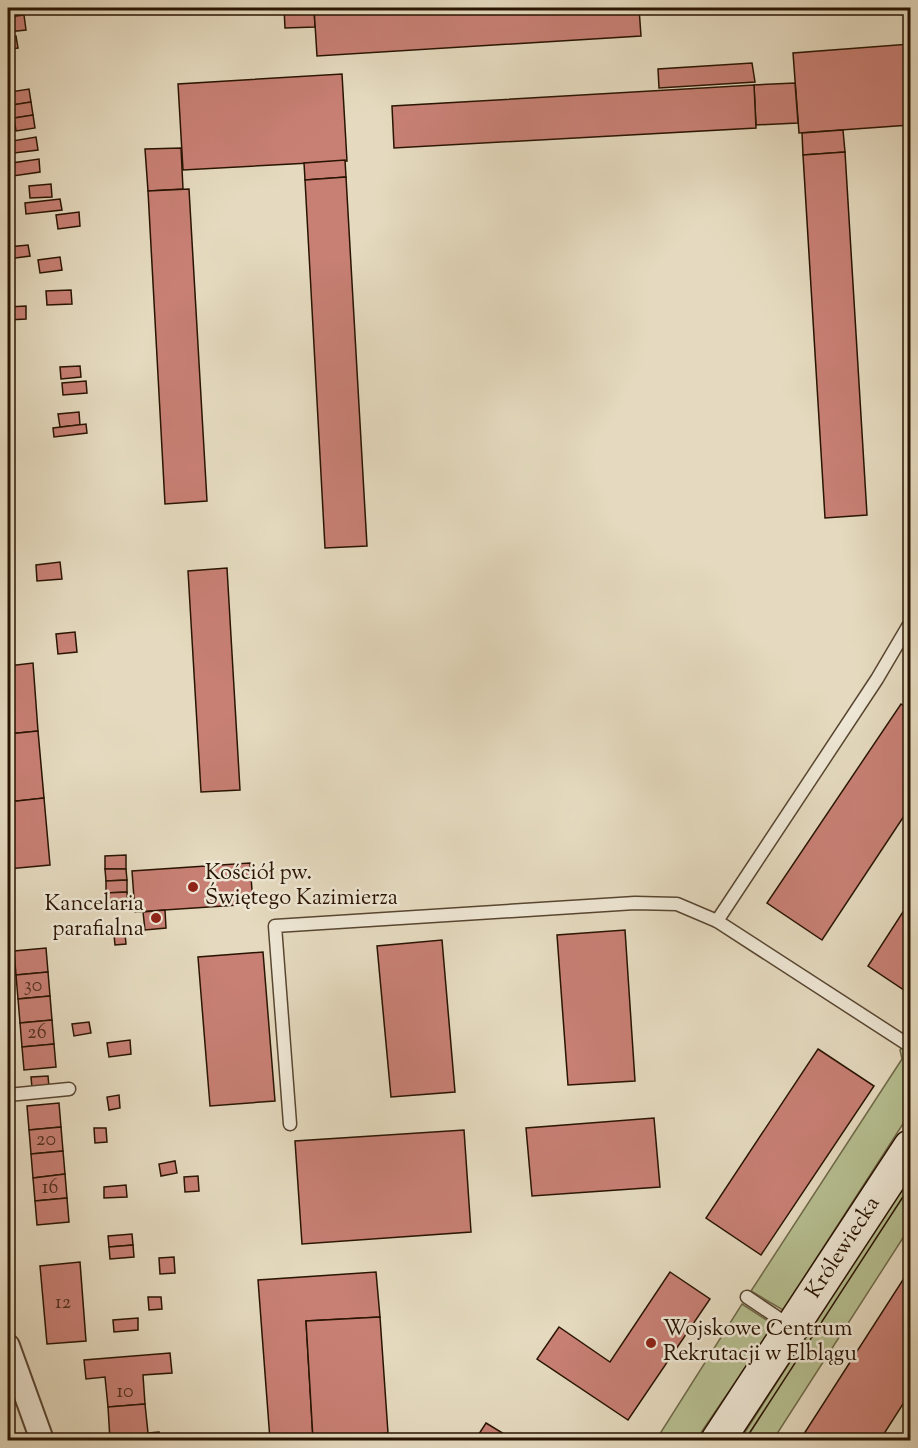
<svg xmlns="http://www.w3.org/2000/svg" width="918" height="1448" viewBox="0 0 918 1448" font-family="'Sorts Mill Goudy',serif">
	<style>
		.green { fill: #b6bf91; stroke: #706a4a; stroke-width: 1.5 }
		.building { fill: #c88075; stroke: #291402; stroke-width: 1.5 }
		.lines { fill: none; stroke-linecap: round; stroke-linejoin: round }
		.service-casing { stroke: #584631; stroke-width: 15 }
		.minor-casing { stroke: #584631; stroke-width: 26 }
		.secondary-casing { stroke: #291402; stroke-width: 36 }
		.service { stroke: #eee7d5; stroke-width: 12 }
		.minor { stroke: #eee7d5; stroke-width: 22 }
		.secondary { stroke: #eee7d5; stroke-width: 33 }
		.tram { stroke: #291402; stroke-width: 1.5 }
		.poi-dot { fill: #8f2418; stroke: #eee7d5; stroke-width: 2 }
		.labels { text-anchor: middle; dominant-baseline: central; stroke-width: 5; stroke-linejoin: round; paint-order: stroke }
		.number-label { font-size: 20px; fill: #512f1f }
		.poi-label { font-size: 22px; fill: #291402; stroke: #eee7d5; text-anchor: start }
		.street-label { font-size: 22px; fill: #291402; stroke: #eee7d5 }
	</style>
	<rect width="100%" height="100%" fill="#e5dabf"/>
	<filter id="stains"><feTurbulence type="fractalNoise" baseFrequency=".00333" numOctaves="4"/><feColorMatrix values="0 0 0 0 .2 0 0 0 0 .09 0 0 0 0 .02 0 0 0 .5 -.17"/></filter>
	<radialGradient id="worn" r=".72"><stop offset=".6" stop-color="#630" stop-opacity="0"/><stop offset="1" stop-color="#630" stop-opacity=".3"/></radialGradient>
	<g class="green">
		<path d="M 910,1035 L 910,1113 L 783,1310 L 751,1291 L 902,1059 L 900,1050 Z"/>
		<path d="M 910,1175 L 910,1227 L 773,1440 L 740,1440 Z"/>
		<path d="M 742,1304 L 774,1325 L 696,1440 L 656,1440 Z"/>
	</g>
	<g class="building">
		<path d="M 284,8 L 314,8 L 315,27 L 285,28 Z"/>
		<path d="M 314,8 L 639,8 L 641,36 L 317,56 Z"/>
		<path d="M 24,15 L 26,30 L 8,32 L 8,17 Z"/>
		<path d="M 16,36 L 18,48 L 8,49 L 8,37 Z"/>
		<path d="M 910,44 L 910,125 L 799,133 L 793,53 Z"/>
		<path d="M 752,63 L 755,82 L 659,88 L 658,69 Z"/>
		<path d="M 342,74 L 347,161 L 183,170 L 178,84 Z"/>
		<path d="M 795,83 L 798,123 L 756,125 L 754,85 Z"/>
		<path d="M 754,85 L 756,128 L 394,148 L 392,106 Z"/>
		<path d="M 29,89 L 31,102 L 12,105 L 10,92 Z"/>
		<path d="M 31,102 L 33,115 L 14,118 L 12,105 Z"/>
		<path d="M 33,115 L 35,128 L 16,131 L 14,118 Z"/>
		<path d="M 843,130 L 845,152 L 803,155 L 802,133 Z"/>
		<path d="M 36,137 L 38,150 L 14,153 L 12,141 Z"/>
		<path d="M 181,148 L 183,189 L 148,191 L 145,149 Z"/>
		<path d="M 845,152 L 867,515 L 825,518 L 803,155 Z"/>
		<path d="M 39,159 L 40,172 L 13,176 L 12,163 Z"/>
		<path d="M 345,160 L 346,177 L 305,180 L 304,163 Z"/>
		<path d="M 346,177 L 367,546 L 325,548 L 305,180 Z"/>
		<path d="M 51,184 L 52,197 L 30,198 L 29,186 Z"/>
		<path d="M 189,189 L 207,501 L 165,504 L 148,191 Z"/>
		<path d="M 60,199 L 62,210 L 26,214 L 25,203 Z"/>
		<path d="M 79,212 L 80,226 L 58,229 L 56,215 Z"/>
		<path d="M 28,245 L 30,256 L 8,259 L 8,247 Z"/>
		<path d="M 60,257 L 62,270 L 40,273 L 38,260 Z"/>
		<path d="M 71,290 L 72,304 L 47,305 L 46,291 Z"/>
		<path d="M 26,306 L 26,319 L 8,320 L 8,307 Z"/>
		<path d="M 80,366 L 81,377 L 61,379 L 60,367 Z"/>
		<path d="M 86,381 L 87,393 L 63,395 L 62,383 Z"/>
		<path d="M 79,412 L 80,425 L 60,427 L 58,414 Z"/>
		<path d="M 86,424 L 87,433 L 54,437 L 53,428 Z"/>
		<path d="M 60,562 L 62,579 L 37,581 L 36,565 Z"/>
		<path d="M 227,568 L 240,790 L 201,792 L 188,571 Z"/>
		<path d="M 75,632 L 77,652 L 58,654 L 56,634 Z"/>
		<path d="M 33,663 L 38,731 L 8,734 L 8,666 Z"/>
		<path d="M 901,704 L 910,710 L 910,807 L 822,940 L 767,903 Z"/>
		<path d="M 38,731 L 44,798 L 8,802 L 8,734 Z"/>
		<path d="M 44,798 L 50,865 L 8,869 L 8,802 Z"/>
		<path d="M 126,855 L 126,869 L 105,869 L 105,856 Z"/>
		<path d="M 250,863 L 253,904 L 135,912 L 132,871 Z"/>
		<path d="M 105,869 L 126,869 L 127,880 L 106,881 Z"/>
		<path d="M 127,880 L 127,892 L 106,893 L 106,881 Z"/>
		<path d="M 127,892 L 128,906 L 107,907 L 106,893 Z"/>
		<path d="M 910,901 L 910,994 L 868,966 Z"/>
		<path d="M 165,910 L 166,928 L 145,930 L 143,912 Z"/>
		<path d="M 625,930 L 635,1081 L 568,1085 L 557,935 Z"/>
		<path d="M 125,934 L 126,944 L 115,945 L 114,935 Z"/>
		<path d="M 442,940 L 455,1092 L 391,1097 L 377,946 Z"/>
		<path d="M 46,948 L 48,972 L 16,975 L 14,951 Z"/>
		<path d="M 263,952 L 275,1101 L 210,1106 L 198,957 Z"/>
		<path d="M 48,972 L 50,996 L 18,999 L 16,975 Z"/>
		<path d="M 50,996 L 52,1020 L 20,1023 L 18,999 Z"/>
		<path d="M 52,1020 L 54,1044 L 22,1047 L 20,1023 Z"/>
		<path d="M 89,1022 L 91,1033 L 74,1036 L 72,1024 Z"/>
		<path d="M 130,1040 L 131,1054 L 109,1057 L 107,1043 Z"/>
		<path d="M 54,1044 L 56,1067 L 24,1070 L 22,1047 Z"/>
		<path d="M 818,1049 L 874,1086 L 761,1255 L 706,1218 Z"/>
		<path d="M 48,1076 L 49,1087 L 32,1088 L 31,1077 Z"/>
		<path d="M 119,1095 L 120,1108 L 109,1110 L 107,1097 Z"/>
		<path d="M 59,1103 L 61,1127 L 29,1130 L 27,1106 Z"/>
		<path d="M 654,1118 L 660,1187 L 532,1196 L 526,1128 Z"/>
		<path d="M 61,1127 L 63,1151 L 31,1154 L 29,1130 Z"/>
		<path d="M 94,1128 L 106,1128 L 107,1142 L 95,1143 Z"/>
		<path d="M 464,1130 L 471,1232 L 302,1244 L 295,1141 Z"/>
		<path d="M 63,1151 L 65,1174 L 33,1178 L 31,1154 Z"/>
		<path d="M 175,1161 L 177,1173 L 161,1176 L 159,1164 Z"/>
		<path d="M 65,1174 L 67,1198 L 35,1201 L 33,1178 Z"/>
		<path d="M 198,1176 L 199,1191 L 185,1192 L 184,1177 Z"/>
		<path d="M 126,1185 L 127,1197 L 104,1198 L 104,1187 Z"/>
		<path d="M 67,1198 L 69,1222 L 37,1225 L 35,1201 Z"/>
		<path d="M 132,1234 L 133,1245 L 109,1247 L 108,1236 Z"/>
		<path d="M 133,1245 L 134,1257 L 110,1259 L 109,1247 Z"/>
		<path d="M 174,1257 L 175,1273 L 160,1274 L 159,1258 Z"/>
		<path d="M 80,1262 L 86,1341 L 47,1344 L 40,1266 Z"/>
		<path d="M 376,1272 L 380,1317 L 306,1321 L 313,1439 L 270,1440 L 258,1280 Z"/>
		<path d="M 670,1272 L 710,1299 L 628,1420 L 537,1359 L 559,1327 L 610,1362 Z"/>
		<path d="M 906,1275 L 910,1278 L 910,1393 L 880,1440 L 800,1440 Z"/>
		<path d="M 148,1297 L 161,1297 L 162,1309 L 149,1310 Z"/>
		<path d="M 380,1317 L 388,1433 L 313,1439 L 306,1321 Z"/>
		<path d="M 138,1318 L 138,1330 L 114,1332 L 113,1320 Z"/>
		<path d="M 170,1353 L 172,1373 L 143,1375 L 145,1404 L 108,1407 L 105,1377 L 86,1379 L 84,1360 Z"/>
		<path d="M 145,1404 L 148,1433 L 159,1432 L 160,1440 L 110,1440 L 108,1407 Z"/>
		<path d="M 486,1423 L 514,1440 L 475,1440 Z"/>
	</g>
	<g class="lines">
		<defs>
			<g id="service">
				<path d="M 910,623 L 877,679 L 717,921 L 910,1046"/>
				<path d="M 8,1095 L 69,1089"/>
				<path d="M 290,1124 L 275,926 L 635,903 L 677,904 L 717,921"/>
				<path d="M 747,1297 L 790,1326"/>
			</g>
			<path id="minor" d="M 8,1346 L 42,1440"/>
			<path id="secondary" d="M 718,1440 L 910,1147"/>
		</defs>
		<use href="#service" class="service-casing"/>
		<use href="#minor" class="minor-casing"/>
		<use href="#secondary" class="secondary-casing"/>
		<use href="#service" class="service"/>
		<use href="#minor" class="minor"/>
		<use href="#secondary" class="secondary"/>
		<path class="tram" d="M 745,1440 L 910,1186"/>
	</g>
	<g class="poi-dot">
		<circle cx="193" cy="887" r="6"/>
		<circle cx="156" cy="918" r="6"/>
		<circle cx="651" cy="1343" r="6"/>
	</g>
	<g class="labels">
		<g class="number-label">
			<text x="33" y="986">30</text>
			<text x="37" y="1033">26</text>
			<text x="46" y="1140">20</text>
			<text x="50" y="1188">16</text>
			<text x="63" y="1303">12</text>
			<text x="125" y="1392">10</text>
		</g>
		<g class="poi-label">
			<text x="205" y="874">Kościół pw.<tspan x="205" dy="25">Świętego Kazimierza</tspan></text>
			<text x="144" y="905" text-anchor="end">Kancelaria<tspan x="144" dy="25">parafialna</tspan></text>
			<text x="663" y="1330">Wojskowe Centrum<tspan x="663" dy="25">Rekrutacji w Elblągu</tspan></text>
		</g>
		<g class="street-label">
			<text transform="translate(844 1248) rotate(-57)">Królewiecka</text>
		</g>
	</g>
	<rect width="918" height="1448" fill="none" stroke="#e5dabf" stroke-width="30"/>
	<rect x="9" y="9" width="900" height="1430" fill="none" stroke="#291402" stroke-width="3"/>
	<rect x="15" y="15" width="888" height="1418" fill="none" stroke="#291402" stroke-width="1.5"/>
	<rect width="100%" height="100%" filter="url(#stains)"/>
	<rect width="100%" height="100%" fill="url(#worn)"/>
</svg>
